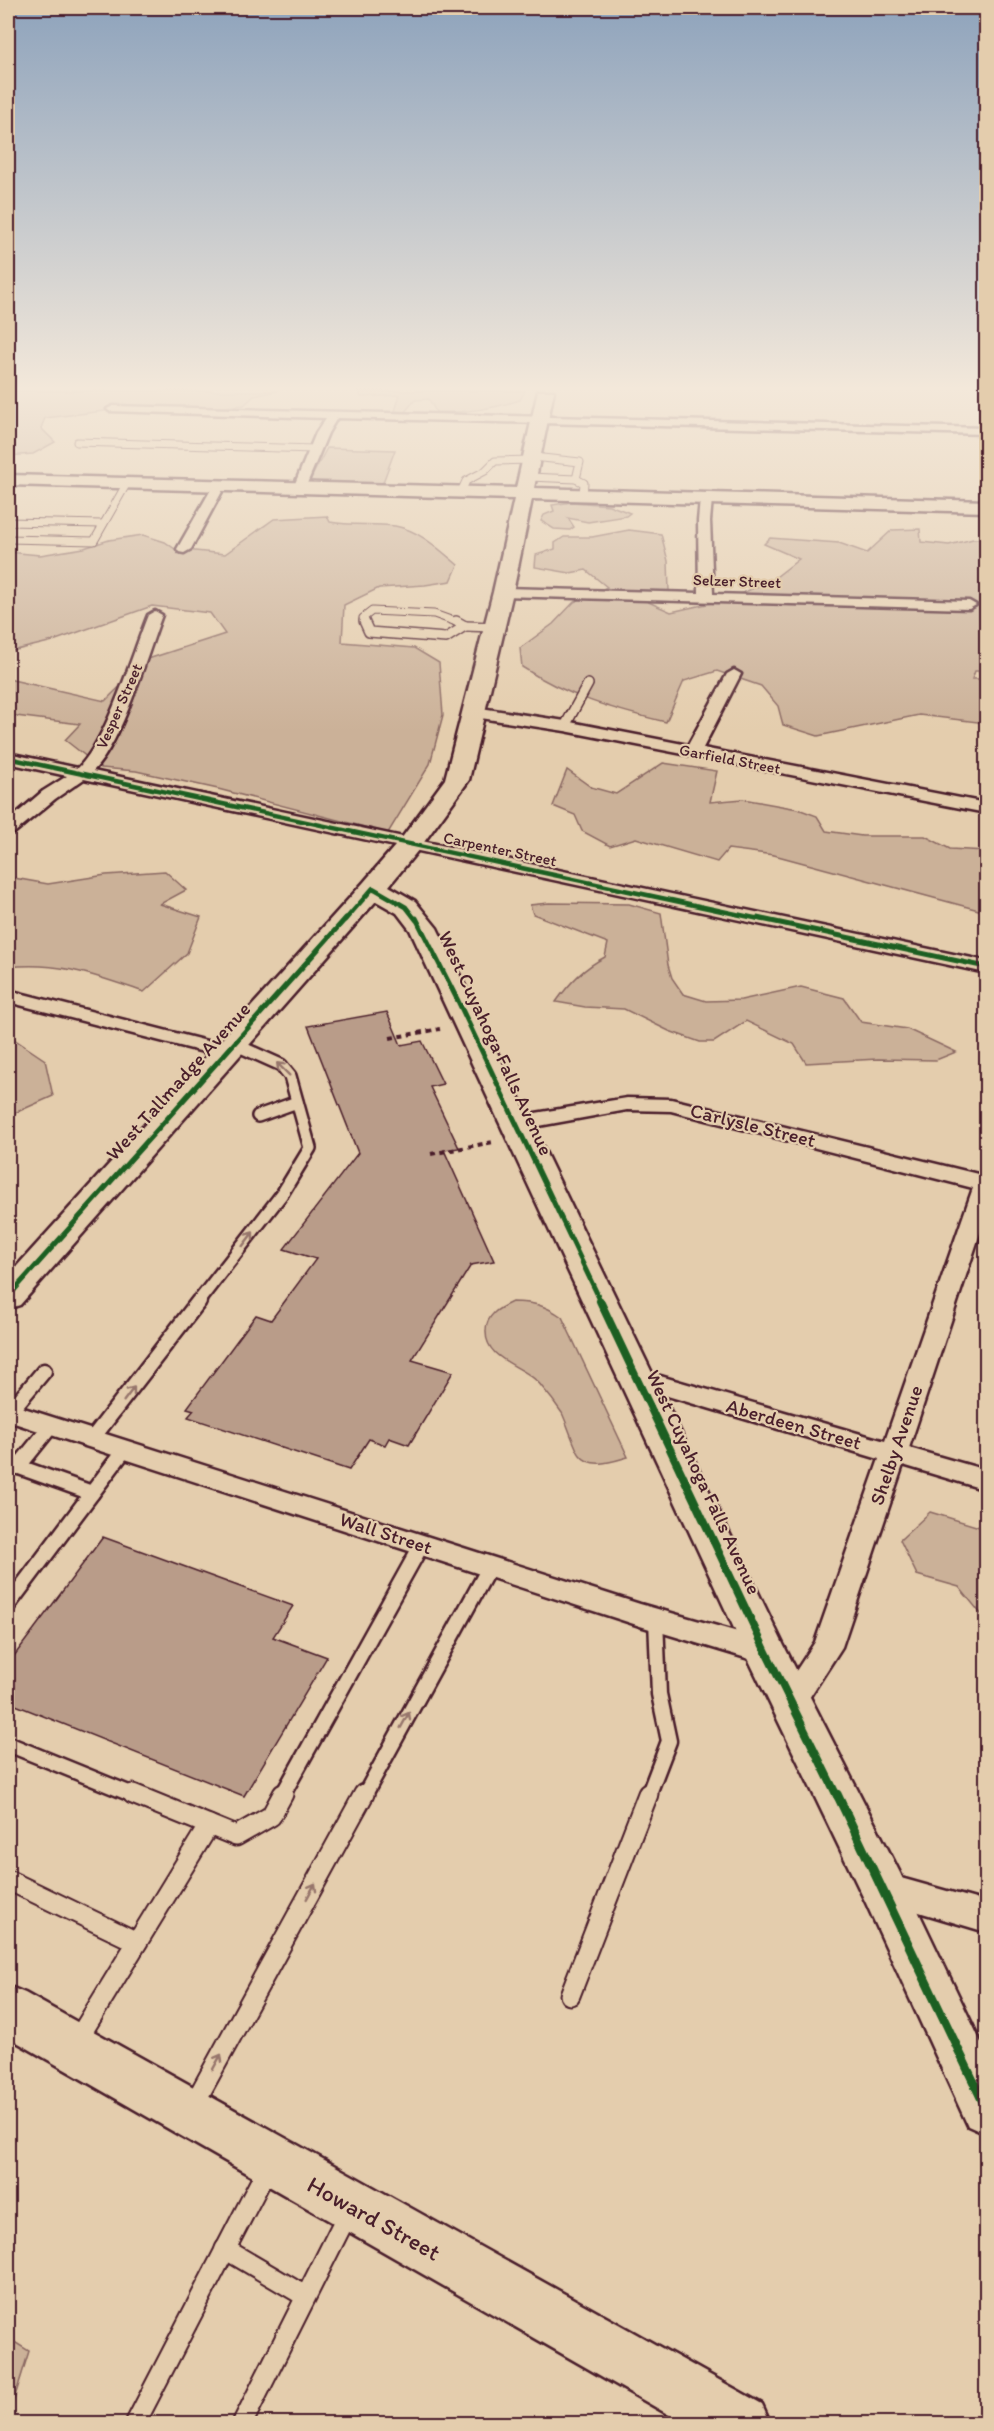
<svg xmlns="http://www.w3.org/2000/svg" width="994" height="2431" viewBox="0 0 994 2431" font-family="Itim,sans-serif">
	<style>
		.green { fill: #cbb198; stroke: #8a6862; stroke-width: 1.5 }
		.building { fill: #b99c89; stroke: #4a1f2b; stroke-width: 1.5 }
		.lines { fill: none; stroke-linecap: round; stroke-linejoin: round }
		.lane-far4-casing { stroke: #4a1f2b; stroke-width: 9 }
		.lane-far3-casing { stroke: #4a1f2b; stroke-width: 12 }
		.lane-far2-casing { stroke: #4a1f2b; stroke-width: 16 }
		.lane-far1-casing { stroke: #4a1f2b; stroke-width: 19 }
		.lane-casing { stroke: #4a1f2b; stroke-width: 23 }
		.street-casing { stroke: #4a1f2b; stroke-width: 5 }
		.secondary-casing { stroke: #4a1f2b; stroke-width: 5 }
		.path { stroke: #4a1f2b; stroke-width: 4; stroke-dasharray: 5 4.5; stroke-linecap: butt }
		.lane-far4 { stroke: #e4cdad; stroke-width: 7 }
		.lane-far3 { stroke: #e4cdad; stroke-width: 9 }
		.lane-far2 { stroke: #e4cdad; stroke-width: 11 }
		.lane-far1 { stroke: #e4cdad; stroke-width: 14 }
		.lane { stroke: #e4cdad; stroke-width: 19 }
		.street { fill: #e4cdad; fill-rule: evenodd }
		.secondary { fill: #e4cdad; fill-rule: evenodd }
		.cycleway-far3-casing { stroke: #e4cdad; stroke-width: 8 }
		.cycleway-far2-casing { stroke: #e4cdad; stroke-width: 9 }
		.cycleway-far1-casing { stroke: #e4cdad; stroke-width: 11 }
		.cycleway-casing { stroke: #e4cdad; stroke-width: 13 }
		.cycleway-far3 { stroke: #1b5e20; stroke-width: 4.5 }
		.cycleway-far2 { stroke: #1b5e20; stroke-width: 5 }
		.cycleway-far1 { stroke: #1b5e20; stroke-width: 8 }
		.cycleway { stroke: #1b5e20; stroke-width: 9 }
		.oneway { stroke: #97766c }
		.labels { text-anchor: middle; dominant-baseline: central; stroke-width: 4.5; stroke-linejoin: round; paint-order: stroke }
		.far-street-label { font-size: 16px; fill: #4a1f2b; stroke: #e4cdad }
		.street-label { font-size: 20px; fill: #4a1f2b; stroke: #e4cdad }
		.near-street-label { font-size: 24px; fill: #4a1f2b; stroke: #e4cdad }
	</style>
	<rect width="100%" height="100%" fill="#e4cdad"/>
	<filter id="ink" filterUnits="userSpaceOnUse"><feTurbulence type="fractalNoise" baseFrequency=".0167" numOctaves="2"/><feDisplacementMap in="SourceGraphic" scale="12" xChannelSelector="R" yChannelSelector="G"/><feConvolveMatrix kernelMatrix="1 2 1 2 8 2 1 2 1" color-interpolation-filters="sRGB"/></filter>
	<g filter="url(#ink)">
		<g class="green">
			<path d="M 8,391 L 278,391 L 254,396 L 244,405 L 214,408 L 113,410 L 45,418 L 41,428 L 55,442 L 33,454 L 8,456 Z"/>
			<path d="M 358,391 L 525,391 L 520,400 C 492,409 466,413 436,412 L 429,399 L 415,400 L 404,413 L 395,411 L 400,395 L 361,397 Z"/>
			<path d="M 327,448 L 395,450 L 382,485 L 322,484 L 310,480 Z"/>
			<path d="M 572,502 L 609,505 L 630,513 L 626,516 L 588,522 L 568,518 L 574,527 L 570,530 L 554,529 L 541,521 L 544,515 L 554,511 L 552,505 Z"/>
			<path d="M 327,516 L 330,522 C 352,526 374,523 395,526 C 419,530 440,550 458,565 L 451,581 L 425,585 L 379,588 L 344,605 L 342,642 L 414,648 L 439,663 L 443,715 L 430,764 L 388,833 L 218,789 L 136,771 L 101,768 L 65,740 L 80,724 L 8,715 L 8,679 L 105,701 L 148,659 L 225,634 L 210,613 L 152,606 L 53,641 L 8,652 L 8,552 L 40,555 L 84,548 L 109,540 L 143,535 L 165,542 L 175,549 L 225,554 L 274,519 Z"/>
			<path d="M 920,529 L 921,542 L 949,545 L 973,539 L 986,539 L 986,671 L 975,671 L 972,679 L 986,679 L 986,723 L 919,715 L 818,736 L 783,725 L 778,706 L 761,686 L 717,671 L 684,681 L 666,722 C 615,710 566,696 522,667 L 520,648 L 553,624 L 574,602 L 607,587 L 586,570 L 570,573 L 535,567 L 536,555 L 555,549 L 555,543 L 564,537 L 592,537 L 629,530 L 661,534 L 668,561 L 669,591 L 646,601 L 671,612 L 716,602 L 738,595 L 772,580 L 799,559 L 764,544 L 770,538 L 839,543 L 867,553 L 892,530 Z"/>
			<path d="M 663,763 L 717,771 L 710,802 L 743,799 L 798,809 L 817,816 L 826,831 L 862,836 L 925,836 L 950,849 L 986,851 L 986,912 L 774,855 L 728,849 L 717,862 L 636,838 L 610,846 L 582,831 L 575,815 L 553,806 L 567,770 L 591,787 L 616,794 Z"/>
			<path d="M 165,871 L 186,890 L 160,904 L 201,917 L 187,953 L 144,992 C 96,976 60,961 8,967 L 8,877 L 48,884 L 106,875 Z"/>
			<path d="M 549,903 L 629,904 L 661,913 L 668,965 L 672,978 L 683,994 L 706,1001 L 741,1000 L 801,987 L 844,998 L 861,1022 L 907,1029 L 956,1052 L 936,1060 L 878,1059 L 806,1063 L 794,1044 L 746,1021 L 714,1042 L 700,1042 L 669,1031 L 624,1009 L 585,1007 L 556,1002 C 570,982 584,968 605,957 L 608,943 L 533,914 L 530,905 Z"/>
			<path d="M 8,1035 L 45,1060 L 53,1096 L 8,1116 Z"/>
			<path d="M 512,1302 C 533,1302 545,1305 562,1317 L 628,1457 C 614,1461 591,1470 580,1455 C 575,1449 567,1423 562,1413 C 556,1404 549,1395 542,1387 C 527,1365 485,1362 486,1331 C 486,1315 499,1308 512,1302 Z"/>
			<path d="M 930,1512 L 986,1529 L 986,1620 L 959,1587 L 917,1575 L 900,1540 Z"/>
			<path d="M 8,2338 L 29,2351 L 8,2419 Z"/>
		</g>
		<g class="building">
			<path d="M 387,1012 L 401,1045 L 422,1041 L 443,1084 L 430,1087 L 459,1148 L 444,1150 L 494,1261 L 471,1265 L 412,1360 L 453,1372 L 409,1445 L 389,1438 L 385,1445 L 369,1439 L 349,1470 L 188,1417 L 194,1410 L 187,1408 L 256,1315 L 271,1320 L 316,1259 L 284,1249 L 358,1153 L 308,1026 Z"/>
			<path d="M 103,1537 L 293,1606 L 273,1637 L 327,1657 L 244,1796 L 8,1702 L 8,1664 Z"/>
		</g>
		<g class="lines">
			<defs>
				<g id="lane-far4">
					<path d="M 77,442 L 315,449"/>
					<path d="M 533,457 L 580,462 L 576,479"/>
					<path d="M 529,477 L 576,479 L 584,483 L 583,495"/>
					<path d="M 461,492 L 466,481 L 485,471 L 495,461 L 533,460"/>
					<path d="M 8,522 L 103,524"/>
					<path d="M 8,539 L 94,541 L 127,483"/>
					<path d="M 365,623 L 363,618 L 372,611 L 434,614 L 459,623"/>
				</g>
				<g id="lane-far3">
					<path d="M 364,621 L 369,632 L 446,638 L 465,626"/>
					<path d="M 456,621 L 465,626"/>
					<path d="M 465,626 L 494,627"/>
					<path d="M 565,726 L 588,684"/>
				</g>
				<g id="lane-far2">
					<path d="M 258,1116 L 297,1102"/>
					<path d="M 198,1302 L 282,1194 L 310,1148 L 290,1076 L 281,1065 L 234,1044"/>
				</g>
				<g id="lane-far1">
					<path d="M 8,1414 L 44,1371"/>
					<path d="M 92,1439 L 199,1301"/>
					<path d="M 8,1463 L 92,1493"/>
					<path d="M 18,1467 L 51,1426"/>
					<path d="M 8,1605 L 125,1449"/>
					<path d="M 8,1744 L 136,1796"/>
					<path d="M 282,1796 L 422,1544"/>
					<path d="M 364,1796 L 490,1566"/>
					<path d="M 648,1796 L 669,1741 L 659,1694 L 656,1619"/>
				</g>
				<g id="lane">
					<path d="M 133,1794 L 236,1836 L 271,1816 L 283,1794"/>
					<path d="M 8,1880 L 137,1942"/>
					<path d="M 570,1995 L 648,1794"/>
					<path d="M 78,2039 L 209,1825"/>
					<path d="M 194,2104 L 364,1794"/>
					<path d="M 225,2249 L 305,2296"/>
					<path d="M 135,2424 L 268,2167"/>
					<path d="M 242,2424 L 348,2213"/>
				</g>
				<g id="street">
					<path d="M 113,406 L 986,428 L 986,434 L 337,418 L 328,433 L 306,486 L 300,490 L 294,486 L 316,433 L 326,418 L 109,411 L 107,409 Z"/>
					<path d="M 219,482 L 225,486 L 191,549 L 184,553 L 179,552 L 177,549 L 213,486 Z"/>
					<path d="M 706,495 L 712,499 L 710,521 L 713,594 L 969,601 L 976,605 L 969,609 L 503,596 L 496,592 L 503,588 L 699,593 L 698,521 L 700,499 Z"/>
					<path d="M 155,611 L 162,615 C 146,657 123,741 93,771 L 986,961 L 986,973 L 84,779 L 55,799 L 14,833 L 8,834 L 8,821 L 43,791 L 67,776 L 8,763 L 8,753 L 78,768 C 108,738 131,657 148,615 Z"/>
					<path d="M 734,670 L 741,674 L 703,748 L 986,803 L 986,813 L 565,731 L 474,717 L 466,712 L 474,707 L 565,721 L 688,745 L 727,674 Z"/>
					<path d="M 8,990 L 234,1048 L 237,1052 L 234,1056 L 227,1058 L 8,1002 Z"/>
					<path d="M 627,1098 L 671,1099 L 986,1176 L 986,1215 L 909,1448 L 986,1470 L 986,1490 L 903,1465 L 842,1647 L 802,1709 L 792,1712 L 782,1709 L 777,1700 L 815,1642 L 879,1459 L 627,1384 L 624,1378 L 627,1372 L 636,1369 L 885,1441 L 973,1188 L 671,1111 L 627,1110 L 517,1130 L 509,1128 L 506,1123 L 509,1118 L 517,1116 Z"/>
					<path d="M 8,1403 L 640,1604 L 766,1640 L 776,1644 L 780,1652 L 776,1660 L 766,1664 L 640,1626 L 8,1421 Z"/>
					<path d="M 883,1873 L 986,1902 L 986,1932 L 872,1898 L 867,1888 L 872,1878 Z"/>
				</g>
				<g id="secondary">
					<path d="M 538,391 L 554,391 L 534,488 L 986,501 L 986,512 L 532,499 L 513,592 L 469,780 L 419,849 L 389,886 L 415,901 L 437,928 L 784,1646 L 900,1873 L 986,2053 L 986,2134 L 968,2126 L 866,1903 L 745,1652 L 410,930 L 397,913 L 376,901 L 20,1305 L 8,1309 L 8,1276 L 364,882 L 401,839 L 445,779 L 493,592 L 514,499 L 8,485 L 8,475 L 516,488 Z"/>
					<path d="M 8,1986 L 25,1993 L 762,2404 L 771,2424 L 685,2424 L 8,2037 Z"/>
				</g>
			</defs>
			<use href="#lane-far4" class="lane-far4-casing"/>
			<use href="#lane-far3" class="lane-far3-casing"/>
			<use href="#lane-far2" class="lane-far2-casing"/>
			<use href="#lane-far1" class="lane-far1-casing"/>
			<use href="#lane" class="lane-casing"/>
			<use href="#street" class="street-casing"/>
			<use href="#secondary" class="secondary-casing"/>
			<g class="path">
				<path d="M 390,1038 L 440,1029"/>
				<path d="M 431,1154 L 493,1142"/>
			</g>
			<use href="#lane-far4" class="lane-far4"/>
			<use href="#lane-far3" class="lane-far3"/>
			<use href="#lane-far2" class="lane-far2"/>
			<use href="#lane-far1" class="lane-far1"/>
			<use href="#lane" class="lane"/>
			<use href="#street" class="street"/>
			<use href="#secondary" class="secondary"/>
			<defs>
				<g id="cycleway-far3">
					<path d="M 8,758 L 764,920"/>
					<path d="M 345,920 L 373,888 L 406,907 L 416,920"/>
				</g>
				<g id="cycleway-far2">
					<path d="M 416,918 L 458,1001 L 601,1302"/>
					<path d="M 757,918 L 986,967"/>
					<path d="M 8,1297 L 346,918"/>
				</g>
				<path id="cycleway-far1" d="M 600,1301 L 766,1652 L 837,1796"/>
				<path id="cycleway" d="M 837,1794 L 986,2108"/>
			</defs>
			<use href="#cycleway-far3" class="cycleway-far3-casing"/>
			<use href="#cycleway-far2" class="cycleway-far2-casing"/>
			<use href="#cycleway-far1" class="cycleway-far1-casing"/>
			<use href="#cycleway" class="cycleway-casing"/>
			<use href="#cycleway-far3" class="cycleway-far3"/>
			<use href="#cycleway-far2" class="cycleway-far2"/>
			<use href="#cycleway-far1" class="cycleway-far1"/>
			<use href="#cycleway" class="cycleway"/>
		</g>
		<defs><path id="oneway-shaft" d="M-6 0H5M1.5-3L5.5 0L1.5 3" fill="none" stroke-width="1.6" stroke-linecap="round" stroke-linejoin="round" transform="scale(1.5)"/></defs>
		<g class="oneway">
			<use href="#oneway-shaft" transform="translate(283 1069) rotate(-135)"/>
			<use href="#oneway-shaft" transform="translate(248 1239) rotate(-53)"/>
			<use href="#oneway-shaft" transform="translate(129 1394) rotate(-53)"/>
			<use href="#oneway-shaft" transform="translate(405 1720) rotate(-61)"/>
			<use href="#oneway-shaft" transform="translate(311 1891) rotate(-61)"/>
			<use href="#oneway-shaft" transform="translate(217 2062) rotate(-61)"/>
		</g>
	</g>
	<linearGradient id="sky" x2="0" y2="1"><stop stop-color="#8ea3bc"/><stop offset="0.53" stop-color="#f3e8da"/><stop offset="1" stop-color="#f3e8da" stop-opacity="0"/></linearGradient>
	<rect width="994" height="732" fill="url(#sky)"/>
	<g class="labels">
		<g class="far-street-label">
			<text transform="translate(737 581) rotate(2)">Selzer Street</text>
			<text transform="translate(119 706) rotate(-66)">Vesper Street</text>
			<text transform="translate(730 759) rotate(11)">Garfield Street</text>
			<text transform="translate(500 849) rotate(12)">Carpenter Street</text>
		</g>
		<g class="street-label">
			<text transform="translate(496 1043) rotate(65)">West Cuyahoga Falls Avenue</text>
			<text transform="translate(178 1081) rotate(-48)">West Tallmadge Avenue</text>
			<text transform="translate(753 1125) rotate(14)">Carlysle Street</text>
			<text transform="translate(794 1424) rotate(16)">Aberdeen Street</text>
			<text transform="translate(896 1445) rotate(-71)">Shelby Avenue</text>
			<text transform="translate(704 1482) rotate(65)">West Cuyahoga Falls Avenue</text>
			<text transform="translate(386 1533) rotate(18)">Wall Street</text>
		</g>
		<g class="near-street-label">
			<text transform="translate(374 2218) rotate(29)">Howard Street</text>
		</g>
	</g>
	<rect width="994" height="2431" fill="none" stroke="#e4cdad" stroke-width="30"/>
	<rect x="15" y="15" width="964" height="2401" fill="none" stroke="#4a1f2b" stroke-width="2" filter="url(#ink)"/>
</svg>
